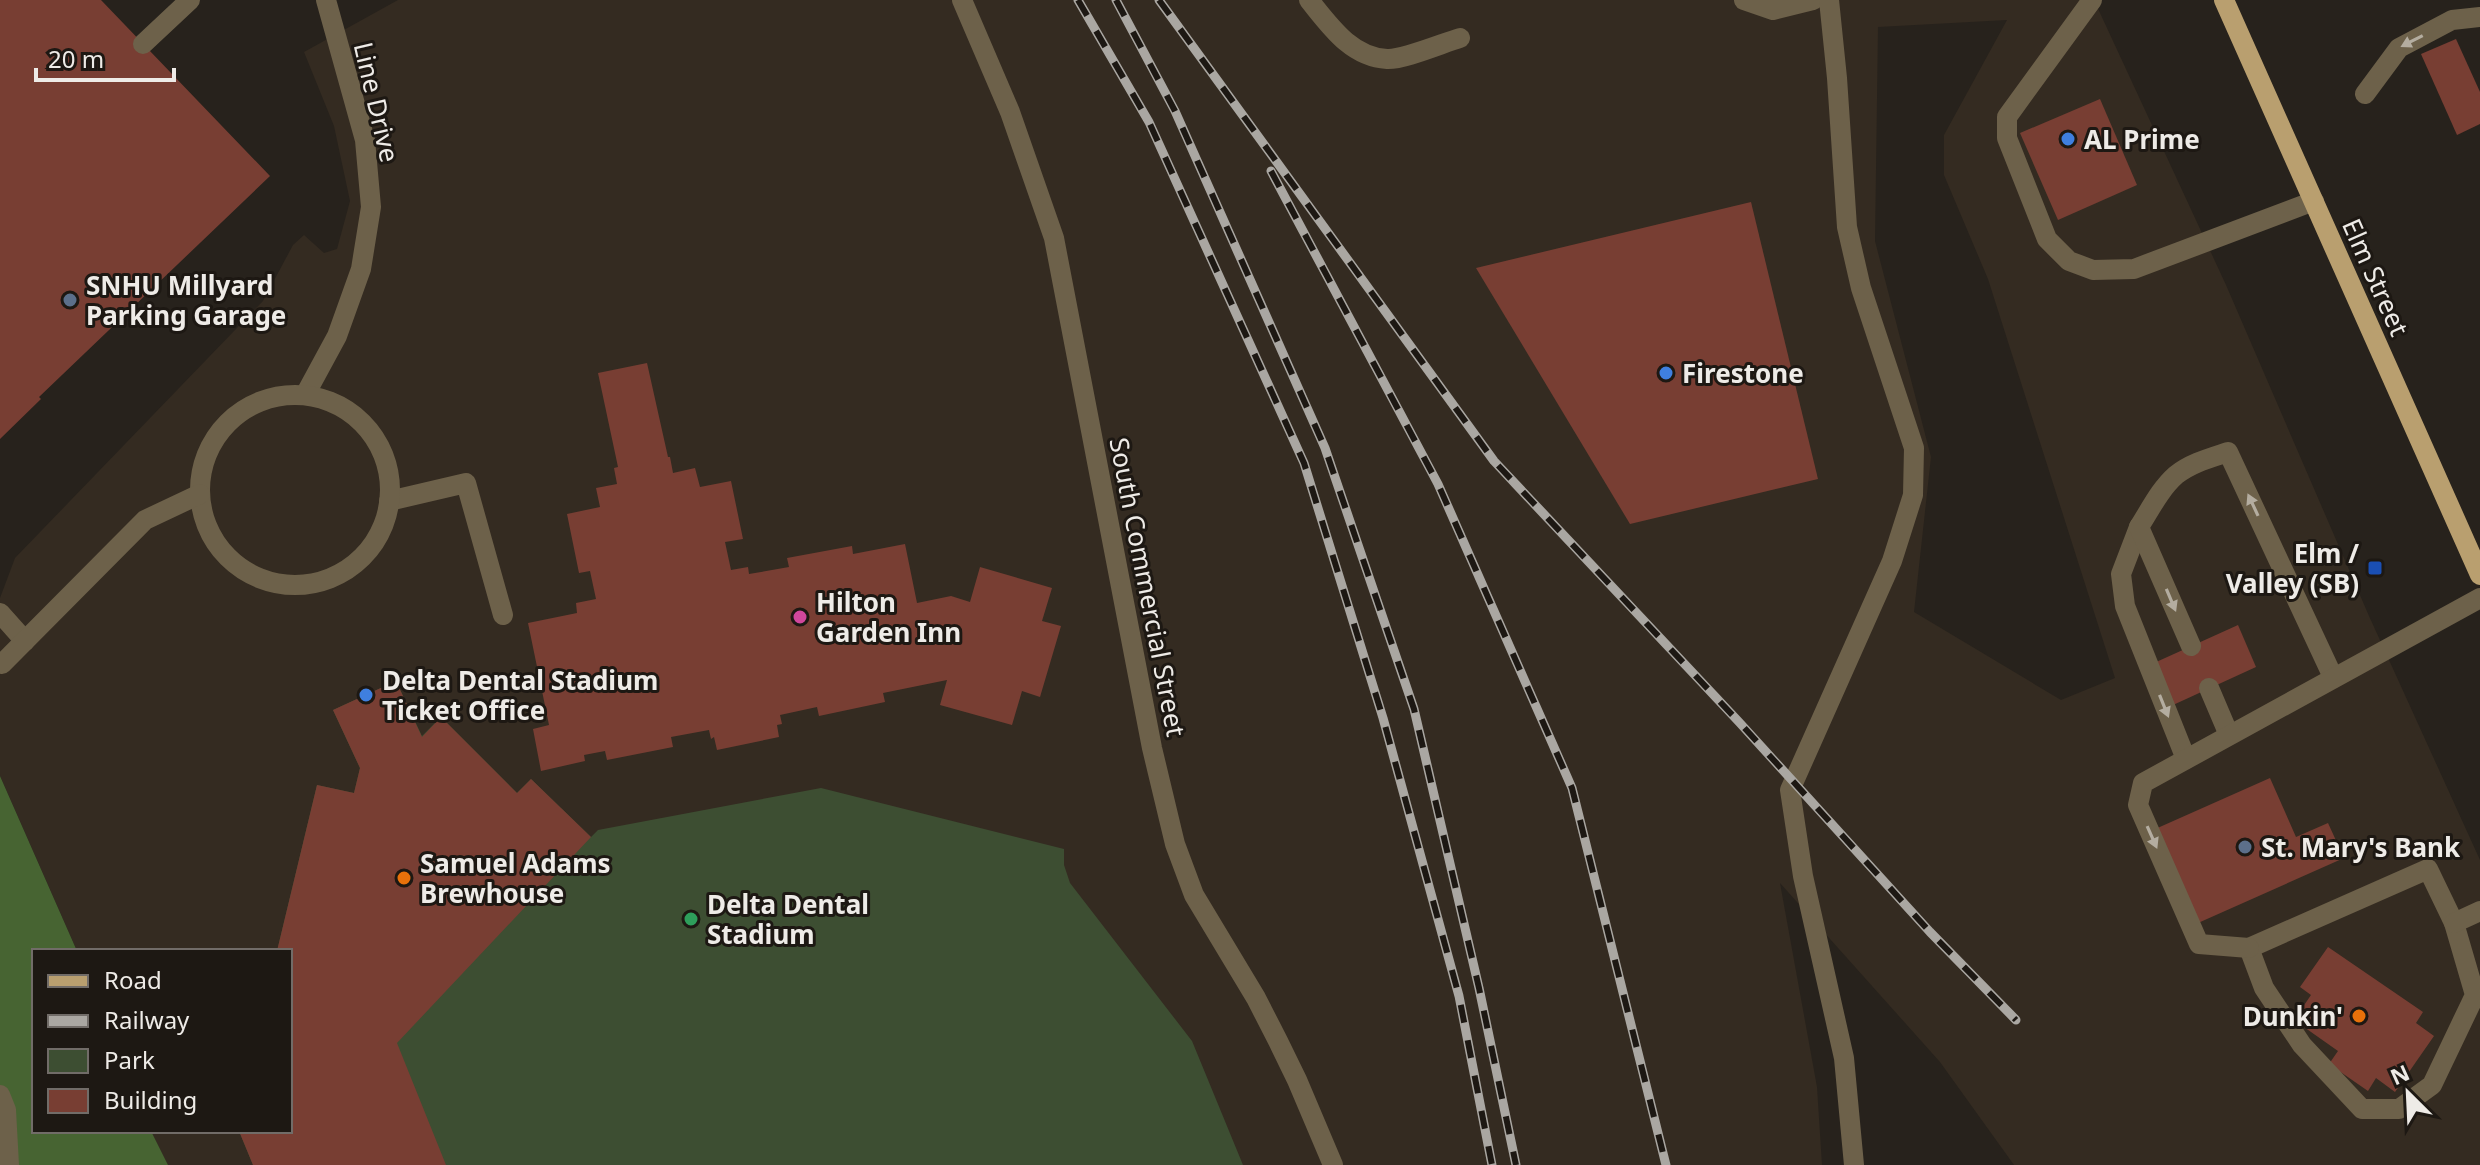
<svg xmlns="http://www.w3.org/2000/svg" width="2480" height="1165" viewBox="0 0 2480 1165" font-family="'Noto Sans',sans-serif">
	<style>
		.built { fill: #342b21; fill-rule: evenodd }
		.green { fill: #3d4e32 }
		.forest { fill: #476432 }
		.building { fill: #783e33 }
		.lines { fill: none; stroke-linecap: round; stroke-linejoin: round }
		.lane { stroke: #6d614a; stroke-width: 20 }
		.street { stroke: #6d614a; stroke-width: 20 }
		.primary { stroke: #b99f6f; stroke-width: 20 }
		.rail-casing { stroke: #aaa7a2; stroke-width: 9 }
		.rail { stroke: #1d1813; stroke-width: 6; stroke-dasharray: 18; stroke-linecap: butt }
		.oneway { fill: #b4ada0 }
		.shop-dot { fill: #3f7fe0; stroke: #1d1813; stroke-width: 3 }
		.service-dot { fill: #5c6f8a; stroke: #1d1813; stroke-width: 3 }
		.transit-dot { fill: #1a4fb4; stroke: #1d1813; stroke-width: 3 }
		.hotel-dot { fill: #d1479c; stroke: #1d1813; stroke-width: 3 }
		.food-dot { fill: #e8710a; stroke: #1d1813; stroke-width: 3 }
		.leisure-dot { fill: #2e9e5b; stroke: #1d1813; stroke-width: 3 }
		.labels { text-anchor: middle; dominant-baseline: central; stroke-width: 6; stroke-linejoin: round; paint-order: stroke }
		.street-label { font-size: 26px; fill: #eeebe7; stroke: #1d1813 }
		.poi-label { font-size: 26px; font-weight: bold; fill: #eeebe7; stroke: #1d1813; text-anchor: start }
	</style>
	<rect width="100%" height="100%" fill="#27221c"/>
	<path class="built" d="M 398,0 L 2094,0 L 2226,285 L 2369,616 L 2480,860 L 2480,1165 L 2014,1165 L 1940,1062 L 1780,883 L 1817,1087 L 1822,1165 L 168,1165 L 151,1131 L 290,1131 L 290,951 L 77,951 L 0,776 L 0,598 L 15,558 L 263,301 L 293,245 L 304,235 L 324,253 L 337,249 L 350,201 L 334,126 L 304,52 ZM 2007,20 L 1944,135 L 1944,175 L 1988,279 L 2115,678 L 2061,700 L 1914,612 L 1931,457 L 1875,241 L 1878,27 Z"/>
	<path class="green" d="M 396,681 L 422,736 L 441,717 L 517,793 L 531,779 L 591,837 L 598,830 L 821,788 L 1064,849 L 1064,865 L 1070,883 L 1192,1041 L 1243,1165 L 253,1165 L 239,1131 L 290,1131 L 290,951 L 277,951 L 317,785 L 354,793 L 360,768 L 333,710 Z"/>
	<path class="forest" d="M 0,776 L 77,951 L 34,951 L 34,1131 L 151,1131 L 168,1165 L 0,1165 Z"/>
	<g class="building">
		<path d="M 0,0 L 101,0 L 270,176 L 39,397 L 41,399 L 0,439 Z"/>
		<path d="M 2456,39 L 2480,92 L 2480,124 L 2457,135 L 2421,54 Z"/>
		<path d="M 2100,99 L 2137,185 L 2058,220 L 2020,133 Z"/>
		<path d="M 1751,202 L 1818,479 L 1630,524 L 1476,268 Z"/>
		<path d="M 647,363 L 668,457 L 670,457 L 673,473 L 695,468 L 700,487 L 731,481 L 743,539 L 725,542 L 731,570 L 748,567 L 749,574 L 789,567 L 787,558 L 852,546 L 853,554 L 905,544 L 917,603 L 951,596 L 970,602 L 980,567 L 1052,588 L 1042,621 L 1061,626 L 1040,697 L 1022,691 L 1012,725 L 940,705 L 947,680 L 883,693 L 885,702 L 819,716 L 817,707 L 780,715 L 782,724 L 777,725 L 779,737 L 717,750 L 714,737 L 711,739 L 709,730 L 671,737 L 673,747 L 607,760 L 605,751 L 584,755 L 585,761 L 541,771 L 533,729 L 549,725 L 528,623 L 577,613 L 576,603 L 596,599 L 590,571 L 579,573 L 567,514 L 600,507 L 596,488 L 617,484 L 614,468 L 618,467 L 598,373 Z"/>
		<path d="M 2238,625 L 2256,667 L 2173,705 L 2154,663 Z"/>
		<path d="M 396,681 L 422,737 L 441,717 L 517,793 L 531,779 L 591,837 L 397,1043 L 446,1165 L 253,1165 L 239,1131 L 290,1131 L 290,951 L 277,951 L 317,785 L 354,793 L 360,768 L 333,710 Z"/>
		<path d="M 2270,778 L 2296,837 L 2328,823 L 2344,858 L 2198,923 L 2144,834 Z"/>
		<path d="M 2328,947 L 2423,1012 L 2416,1023 L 2434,1036 L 2395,1092 L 2376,1078 L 2368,1091 L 2329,1064 L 2338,1051 L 2294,1020 L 2311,995 L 2300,987 Z"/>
	</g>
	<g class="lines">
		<g class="lane">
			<path d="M 1309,0 C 1330,26 1351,57 1387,59 C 1403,60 1443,43 1460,38"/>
			<path d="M 1744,0 L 1773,10 L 1813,0"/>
			<path d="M 1829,0 L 1837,78 L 1847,227 L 1861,288 L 1914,448 L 1913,495 L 1892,561 L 1790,790 L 1803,876 L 1844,1058 L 1854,1165"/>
			<path d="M 2092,0 L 2007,117 L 2007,138 L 2047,239 L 2069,261 L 2093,270 L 2134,269 L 2314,201"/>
			<path d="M 143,44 L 190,0"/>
			<path d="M 2365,94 L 2399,48 L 2452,20 L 2480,17"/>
			<path d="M 389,501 L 466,483 L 503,615"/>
			<path d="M 2139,527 L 2121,574 L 2125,606 L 2186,759"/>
			<path d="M 0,613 L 25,641"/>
			<path d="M 2191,646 L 2139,527 C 2150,510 2160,489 2176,475 C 2191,463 2210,458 2228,452 L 2333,677"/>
			<path d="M 2209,688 L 2229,735"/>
			<path d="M 2428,869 L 2454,923 L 2475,995 L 2432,1085 L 2399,1109 L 2362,1109 L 2302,1045 L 2264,988 L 2249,948 Z"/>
			<path d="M 2454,923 L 2480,911"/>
			<path d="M 2249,948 L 2199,944 L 2138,805 L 2143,783 L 2480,598"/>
			<path d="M 0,1095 L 6,1110 L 9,1165"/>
		</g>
		<g class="street">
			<path d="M 962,0 L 1010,112 L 1054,238 L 1152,748 L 1175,844 L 1194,895 L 1256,998 L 1278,1041 L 1297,1080 L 1333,1165"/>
			<path d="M 305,395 L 337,336 L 361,269 L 371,207 L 365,140 L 326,0"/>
			<circle cx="295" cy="490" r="95"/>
			<path d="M 2,664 L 145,520 L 200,494"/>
		</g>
		<path class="primary" d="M 2224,0 L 2480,575"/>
		<defs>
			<g id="rail">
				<path d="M 1078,0 L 1149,122 L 1304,463 L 1383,718 L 1459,996 L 1492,1165"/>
				<path d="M 1116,0 L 1175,111 L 1325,448 L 1414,709 L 1479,988 L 1516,1165"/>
				<path d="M 1159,0 L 1494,461 L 1739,722 L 1930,932 L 2016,1020"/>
				<path d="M 1271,171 L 1438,484 L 1572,788 L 1666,1165"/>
			</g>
		</defs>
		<use href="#rail" class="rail-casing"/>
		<use href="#rail" class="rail"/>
	</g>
	<defs><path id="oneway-solid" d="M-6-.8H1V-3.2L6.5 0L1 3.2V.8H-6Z" transform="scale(2)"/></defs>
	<g class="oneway">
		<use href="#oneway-solid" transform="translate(2412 41) rotate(153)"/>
		<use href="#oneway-solid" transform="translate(2253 505) rotate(-115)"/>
		<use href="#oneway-solid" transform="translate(2171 600) rotate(67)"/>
		<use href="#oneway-solid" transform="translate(2164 706) rotate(68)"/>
		<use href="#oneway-solid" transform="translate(2152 837) rotate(66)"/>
	</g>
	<g class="shop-dot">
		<circle cx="2068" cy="139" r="8"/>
		<circle cx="1666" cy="373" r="8"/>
		<circle cx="366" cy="695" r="8"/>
	</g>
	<g class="service-dot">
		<circle cx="70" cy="300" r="8"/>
		<circle cx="2245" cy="847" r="8"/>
	</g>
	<rect class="transit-dot" x="2367" y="560" width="16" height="16" rx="4"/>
	<circle class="hotel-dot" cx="800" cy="617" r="8"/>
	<g class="food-dot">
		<circle cx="404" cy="878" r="8"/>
		<circle cx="2359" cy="1016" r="8"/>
	</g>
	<circle class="leisure-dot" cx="691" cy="919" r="8"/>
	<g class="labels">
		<g class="street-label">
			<text transform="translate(377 102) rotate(77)">Line Drive</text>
			<text transform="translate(2376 277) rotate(66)">Elm Street</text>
			<text transform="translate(1148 587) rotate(79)">South Commercial Street</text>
		</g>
		<g class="poi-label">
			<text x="2084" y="139">AL Prime</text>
			<text x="86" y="285">SNHU Millyard<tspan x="86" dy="30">Parking Garage</tspan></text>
			<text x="1682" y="373">Firestone</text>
			<text x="2359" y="553" text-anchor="end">Elm /<tspan x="2359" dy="30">Valley (SB)</tspan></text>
			<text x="816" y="602">Hilton<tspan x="816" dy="30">Garden Inn</tspan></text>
			<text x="382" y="680">Delta Dental Stadium<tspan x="382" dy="30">Ticket Office</tspan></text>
			<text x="2261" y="847">St. Mary's Bank</text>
			<text x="420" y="863">Samuel Adams<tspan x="420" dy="30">Brewhouse</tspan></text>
			<text x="707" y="904">Delta Dental<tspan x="707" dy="30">Stadium</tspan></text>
			<text x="2343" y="1016" text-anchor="end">Dunkin'</text>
		</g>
	</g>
	<rect x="32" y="949" width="260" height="184" fill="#1d1813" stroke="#716c68" stroke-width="2"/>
	<rect x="48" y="975" width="40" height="12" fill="#b99f6f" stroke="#716c68" stroke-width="2"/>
	<text x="104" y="989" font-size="24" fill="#eeebe7">Road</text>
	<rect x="48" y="1015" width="40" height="12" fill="#aaa7a2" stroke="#716c68" stroke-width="2"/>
	<text x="104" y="1029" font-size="24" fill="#eeebe7">Railway</text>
	<rect x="48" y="1049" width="40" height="24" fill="#3d4e32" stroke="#716c68" stroke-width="2"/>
	<text x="104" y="1069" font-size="24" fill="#eeebe7">Park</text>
	<rect x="48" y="1089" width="40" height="24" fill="#783e33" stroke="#716c68" stroke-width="2"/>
	<text x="104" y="1109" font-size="24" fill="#eeebe7">Building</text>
	<g transform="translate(2408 1093) rotate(336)" stroke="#1d1813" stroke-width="6" paint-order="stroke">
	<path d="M0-6L14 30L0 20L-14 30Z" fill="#eeebe7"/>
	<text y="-12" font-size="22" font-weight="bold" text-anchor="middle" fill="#eeebe7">N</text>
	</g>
	<path d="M36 68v12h138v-12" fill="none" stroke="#eeebe7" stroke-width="4"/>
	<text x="48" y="68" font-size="24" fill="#eeebe7" stroke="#1d1813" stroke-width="6" paint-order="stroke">20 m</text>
</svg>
